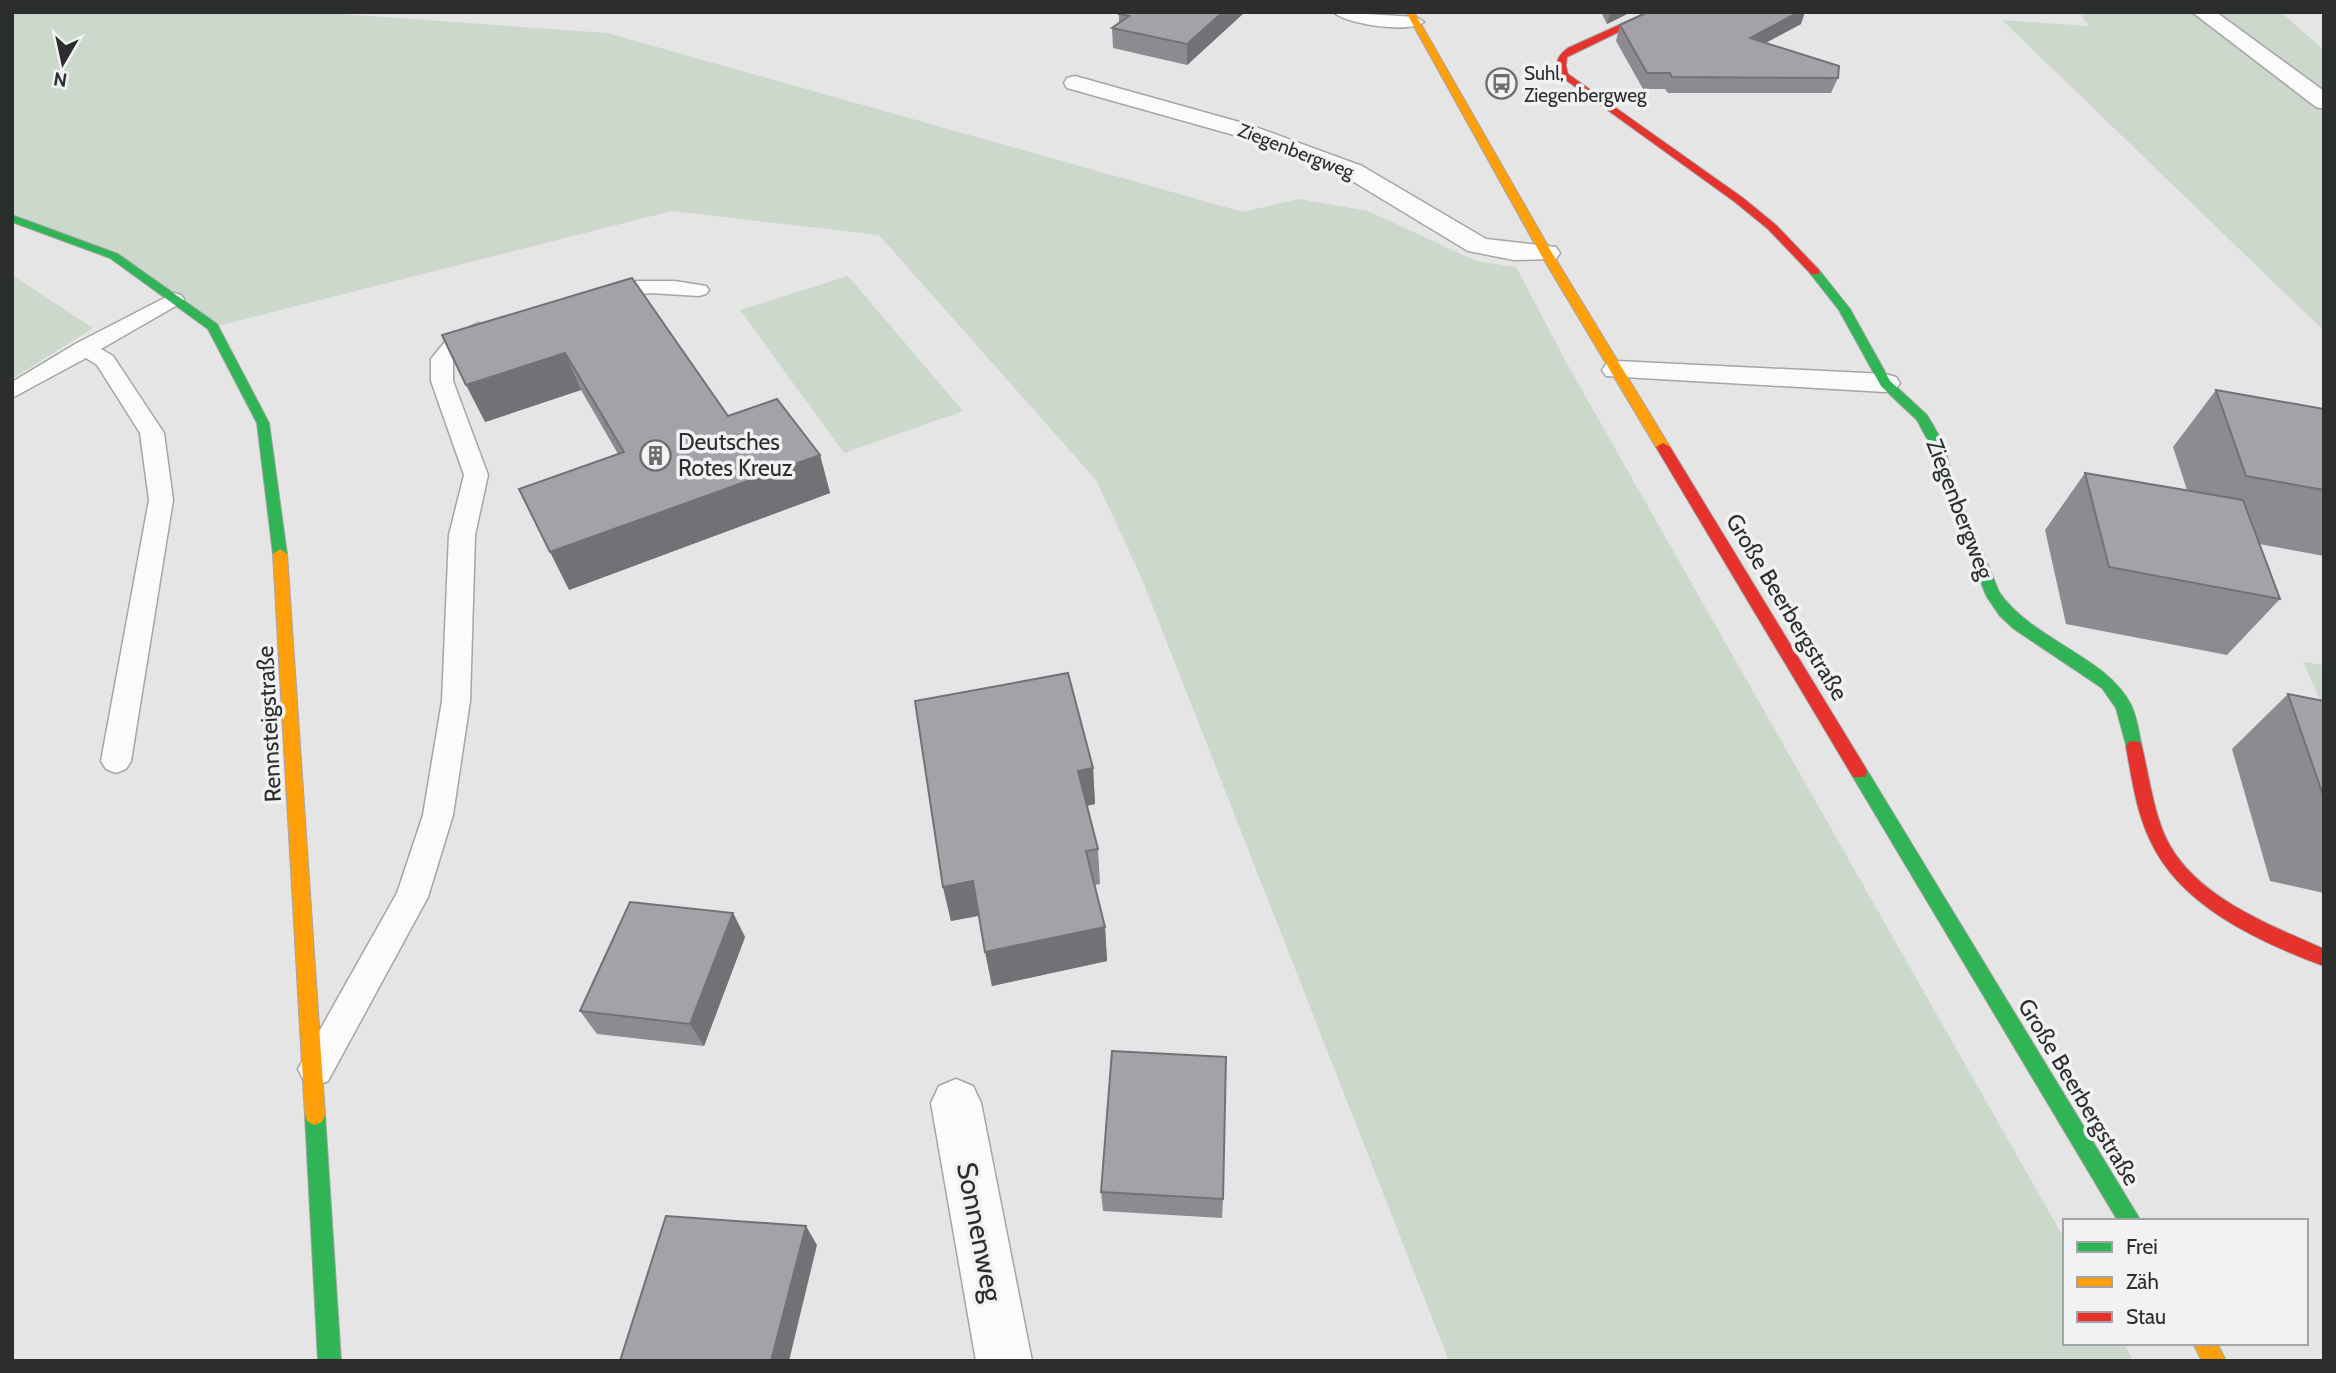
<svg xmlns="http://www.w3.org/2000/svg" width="2336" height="1373" viewBox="0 0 2336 1373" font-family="Cabin,sans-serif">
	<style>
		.green { fill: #ccd8cb }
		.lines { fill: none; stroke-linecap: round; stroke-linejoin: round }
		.lane-casing { stroke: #a5a5a5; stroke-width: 3 }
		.street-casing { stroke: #a5a5a5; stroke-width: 3 }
		.fast-casing { stroke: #a5a5a5; stroke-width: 2 }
		.slow-casing { stroke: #a5a5a5; stroke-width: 2 }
		.jam-casing { stroke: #a5a5a5; stroke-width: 2 }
		.lane { fill: #fbfbfb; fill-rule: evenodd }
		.street { fill: #fbfbfb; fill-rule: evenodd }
		.fast { fill: #30b455; fill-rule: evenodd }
		.slow { fill: #ff9f0a; fill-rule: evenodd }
		.jam { fill: #e5322d; fill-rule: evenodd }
		.wall { fill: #8e8a91 }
		.shaded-wall { fill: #747176 }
		.building { fill: #a5a1a9; stroke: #747176; stroke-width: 2 }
		.labels { text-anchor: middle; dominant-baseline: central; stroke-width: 7; stroke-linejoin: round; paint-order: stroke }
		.far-poi-label { font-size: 19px; fill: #2c2d2d; stroke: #f1f2f4; text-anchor: start }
		.far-street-label { font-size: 19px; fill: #2c2d2d; stroke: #f1f2f4 }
		.poi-label { font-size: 23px; fill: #2c2d2d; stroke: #f1f2f4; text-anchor: start }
		.street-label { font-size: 23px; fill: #2c2d2d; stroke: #f1f2f4 }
		.near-street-label { font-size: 28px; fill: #2c2d2d; stroke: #f1f2f4 }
	</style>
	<rect width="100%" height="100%" fill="#e5e5e5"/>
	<g class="green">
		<path d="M 12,12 L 315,12 L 607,33 L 1243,212 L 1299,199 L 1368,211 L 1476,261 L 1516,267 L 1571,371 L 2065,1240 L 2065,1343 L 2124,1343 L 2133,1361 L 1449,1361 L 1142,579 L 1096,480 L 879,235 L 672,211 L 213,327 L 115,256 L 12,218 Z"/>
		<path d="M 2079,12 L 2281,12 L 2324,50 L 2324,331 L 2002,20 L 2089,26 Z"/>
		<path d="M 12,275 L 93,328 L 12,379 Z"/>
		<path d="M 848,276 L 963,411 L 844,453 L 740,310 Z"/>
		<path d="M 2303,662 L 2324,665 L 2324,709 Z"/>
	</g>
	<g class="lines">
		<defs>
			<g id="lane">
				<path d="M 1333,12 L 1416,17 L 1424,22 C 1411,34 1345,24 1333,12 Z"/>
				<path d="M 637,281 L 675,281 L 706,286 L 709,290 L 706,294 L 699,296 L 650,293 L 601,300 L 594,298 L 591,294 L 594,290 Z"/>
				<path d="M 174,293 L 181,295 L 184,299 L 181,303 L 101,349 L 113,356 L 164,433 L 173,500 L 131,761 L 126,769 L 116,773 L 106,769 L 101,761 L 149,500 L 140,433 L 97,365 L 86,358 L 12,398 L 12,382 L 77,343 Z"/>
				<path d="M 478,323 L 485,325 L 489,329 L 464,348 L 453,360 L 453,381 L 488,475 L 475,535 L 470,701 L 453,815 L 428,897 L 328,1081 L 316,1086 L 304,1081 L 298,1069 L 397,893 L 423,815 L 442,701 L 449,535 L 464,475 L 431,381 L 431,359 L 448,338 Z"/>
			</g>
			<g id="street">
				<path d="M 2192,12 L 2216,12 L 2324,91 L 2324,109 L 2316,107 Z"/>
				<path d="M 1075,76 L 1250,125 L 1362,166 L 1486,239 L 1556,247 L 1560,253 L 1556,259 L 1514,260 L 1468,251 L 1344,176 L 1234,135 L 1067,88 L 1064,83 L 1067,78 Z"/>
				<path d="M 1617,361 L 1885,374 L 1896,377 L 1900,383 L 1896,389 L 1885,392 L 1606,376 L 1602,370 L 1606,364 Z"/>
				<path d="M 956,1079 L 973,1086 L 981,1103 L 1032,1361 L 976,1361 L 931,1103 L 939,1086 Z"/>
			</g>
			<g id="fast">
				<path d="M 12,215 L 118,254 L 217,324 L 269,423 L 287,554 L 285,557 L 280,559 L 273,554 L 257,423 L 208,329 L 110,258 L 12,222 Z"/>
				<path d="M 1815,269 L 1819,270 L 1850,309 L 1890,381 L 1927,415 L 1945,446 L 1951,476 L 1999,592 C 2033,641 2106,656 2131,705 C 2137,717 2139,734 2142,747 L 2140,752 L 2128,752 L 2116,708 L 2102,688 L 2014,629 L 2000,616 L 1987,597 L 1937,476 L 1931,446 L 1917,420 L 1881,386 L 1839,310 L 1809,272 Z"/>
				<path d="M 1859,765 L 1865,767 L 2141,1221 L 2118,1221 L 1853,777 L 1851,772 L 1853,767 Z"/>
				<path d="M 315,1105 L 322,1108 L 325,1115 L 341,1361 L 318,1361 L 305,1115 L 308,1108 Z"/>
			</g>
			<g id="slow">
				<path d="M 1406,12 L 1414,12 L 1552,253 L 1670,447 L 1668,450 L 1663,451 L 1656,447 L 1540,253 Z"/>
				<path d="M 280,549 L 287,554 L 325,1115 L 322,1122 L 315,1125 L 308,1122 L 305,1115 L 273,554 Z"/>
				<path d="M 2193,1343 L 2217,1343 L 2226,1361 L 2202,1361 Z"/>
			</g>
			<g id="jam">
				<path d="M 1648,12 L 1660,12 L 1567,57 L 1566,66 L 1568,74 L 1743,198 L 1776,225 L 1819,270 L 1819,274 L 1811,274 L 1768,229 L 1735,202 L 1559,75 C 1555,62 1557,56 1568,48 Z"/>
				<path d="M 1663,443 L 1670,447 L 1865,767 L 1867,772 L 1865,777 L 1853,777 L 1656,447 Z"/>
				<path d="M 2134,741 L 2140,742 L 2142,747 C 2149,777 2153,808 2165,836 C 2192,896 2268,924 2324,949 L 2324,966 C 2259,942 2180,906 2150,840 C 2136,811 2132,778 2126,747 L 2128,742 Z"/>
			</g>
		</defs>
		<use href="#lane" class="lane-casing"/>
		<use href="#street" class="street-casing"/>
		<use href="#fast" class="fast-casing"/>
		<use href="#slow" class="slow-casing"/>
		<use href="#jam" class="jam-casing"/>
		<use href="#lane" class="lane"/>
		<use href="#street" class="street"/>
		<use href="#fast" class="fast"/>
		<use href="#slow" class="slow"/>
		<use href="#jam" class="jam"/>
	</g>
	<g class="wall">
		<path d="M 1121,12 L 1245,12 L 1187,65 L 1113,48 L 1112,28 L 1119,23 L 1119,14 Z"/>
		<path d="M 1601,12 L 1631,12 L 1607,24 Z"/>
		<path d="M 1801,24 L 1765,43 L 1838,78 L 1831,93 L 1668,93 L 1665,89 L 1643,89 L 1616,41 L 1620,25 Z"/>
		<path d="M 632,278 L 728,416 L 820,455 L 830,493 L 569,590 L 618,454 L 581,390 L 485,422 Z"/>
		<path d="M 2216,390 L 2324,409 L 2324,556 L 2259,544 L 2280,599 L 2227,655 L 2066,624 L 2045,530 L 2085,473 L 2187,490 L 2173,447 Z"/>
		<path d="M 2288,694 L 2324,701 L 2324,893 L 2270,881 L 2232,749 Z"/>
		<path d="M 1093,768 L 1095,804 L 1087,806 L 1098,849 L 1100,884 L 1095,885 L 1105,927 L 1107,961 L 992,986 L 979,916 L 951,921 L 943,887 Z"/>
		<path d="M 733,913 L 745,937 L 704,1046 L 597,1034 L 580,1011 Z"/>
		<path d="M 1101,1192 L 1223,1199 L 1222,1218 L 1103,1211 Z"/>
	</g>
	<g class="shaded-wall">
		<path d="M 1223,12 L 1245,12 L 1187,65 L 1187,44 Z"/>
		<path d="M 1610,12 L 1631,12 L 1607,24 Z"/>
		<path d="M 1799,12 L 1805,12 L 1801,24 L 1745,54 L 1750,38 Z"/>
		<path d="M 565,353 L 581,390 L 485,422 L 466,385 Z"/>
		<path d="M 820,455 L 830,493 L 569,590 L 550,552 Z"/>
		<path d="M 1093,768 L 1095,804 L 1081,807 L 1078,771 Z"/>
		<path d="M 973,881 L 981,915 L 951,921 L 943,887 Z"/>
		<path d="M 733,913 L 745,937 L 704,1046 L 690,1024 Z"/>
		<path d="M 1105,927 L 1107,961 L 992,986 L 985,952 Z"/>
		<path d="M 806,1226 L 817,1245 L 789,1361 L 771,1361 Z"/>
	</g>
	<g class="building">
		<path d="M 1121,12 L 1223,12 L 1187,44 L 1112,28 L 1129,16 L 1119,14 Z"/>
		<path d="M 1648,12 L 1799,12 L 1750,38 L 1839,66 L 1838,78 L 1672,77 L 1670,73 L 1647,73 L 1620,25 Z"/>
		<path d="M 632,278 L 728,416 L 777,399 L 820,455 L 550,552 L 519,489 L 624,452 L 565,353 L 466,385 L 442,335 Z"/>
		<path d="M 2216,390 L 2324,409 L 2324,490 L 2246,476 Z"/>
		<path d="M 2085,473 L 2243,500 L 2280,599 L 2109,567 Z"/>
		<path d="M 1068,673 L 1093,768 L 1078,771 L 1098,849 L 1086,851 L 1105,927 L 985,952 L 973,881 L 943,887 L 915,701 Z"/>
		<path d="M 2288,694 L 2324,701 L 2324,798 Z"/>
		<path d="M 630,902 L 733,913 L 690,1024 L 580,1011 Z"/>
		<path d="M 1112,1051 L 1226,1057 L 1223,1199 L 1101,1192 Z"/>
		<path d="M 666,1216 L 806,1226 L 771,1361 L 620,1361 Z"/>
	</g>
	<defs>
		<symbol id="bus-ring" viewBox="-11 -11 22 22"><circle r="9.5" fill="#f1f2f4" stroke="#6d6d6d" stroke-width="1.5"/><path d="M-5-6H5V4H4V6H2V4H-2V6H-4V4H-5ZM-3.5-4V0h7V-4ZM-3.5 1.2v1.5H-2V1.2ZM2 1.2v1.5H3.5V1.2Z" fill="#6d6d6d"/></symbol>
		<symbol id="building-ring" viewBox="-11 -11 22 22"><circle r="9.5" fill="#f1f2f4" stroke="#6d6d6d" stroke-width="1.5"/><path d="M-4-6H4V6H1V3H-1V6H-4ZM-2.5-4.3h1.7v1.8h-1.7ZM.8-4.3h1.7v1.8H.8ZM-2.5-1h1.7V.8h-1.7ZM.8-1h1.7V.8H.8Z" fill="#6d6d6d"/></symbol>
	</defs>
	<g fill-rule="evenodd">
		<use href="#bus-ring" x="1484" y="66" width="35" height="35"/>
		<use href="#building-ring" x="638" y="438" width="35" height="35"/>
	</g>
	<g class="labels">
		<g class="far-poi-label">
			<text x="1524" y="73">Suhl,<tspan x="1524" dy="22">Ziegenbergweg</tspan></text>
		</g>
		<g class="far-street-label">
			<text transform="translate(1296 151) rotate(21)">Ziegenbergweg</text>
		</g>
		<g class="poi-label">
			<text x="678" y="442">Deutsches<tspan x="678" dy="26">Rotes Kreuz</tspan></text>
		</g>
		<g class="street-label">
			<text transform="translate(1960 509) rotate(69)">Ziegenbergweg</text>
			<text transform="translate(1787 607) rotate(59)">Große Beerbergstraße</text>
			<text transform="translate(269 724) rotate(-93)">Rennsteigstraße</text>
			<text transform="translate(2079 1092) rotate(59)">Große Beerbergstraße</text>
		</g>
		<g class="near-street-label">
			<text transform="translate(980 1232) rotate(79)">Sonnenweg</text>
		</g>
	</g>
	<rect width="2336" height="1373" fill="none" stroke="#2c2d2d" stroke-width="28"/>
	<rect x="2063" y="1219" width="245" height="126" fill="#f1f2f4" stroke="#a2a3a4" stroke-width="2"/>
	<rect x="2077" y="1242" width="35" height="10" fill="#30b455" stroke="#a2a3a4" stroke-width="2"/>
	<text x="2126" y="1254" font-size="21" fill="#2c2d2d">Frei</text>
	<rect x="2077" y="1277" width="35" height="10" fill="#ff9f0a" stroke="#a2a3a4" stroke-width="2"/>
	<text x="2126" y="1289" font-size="21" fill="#2c2d2d">Zäh</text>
	<rect x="2077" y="1312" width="35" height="10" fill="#e5322d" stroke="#a2a3a4" stroke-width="2"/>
	<text x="2126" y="1324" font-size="21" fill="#2c2d2d">Stau</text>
	<g transform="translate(63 63) rotate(189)" stroke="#f1f2f4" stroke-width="5" paint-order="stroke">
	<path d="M0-5L12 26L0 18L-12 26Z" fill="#2c2d2d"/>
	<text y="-10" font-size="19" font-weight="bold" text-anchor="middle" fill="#2c2d2d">N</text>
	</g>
</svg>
